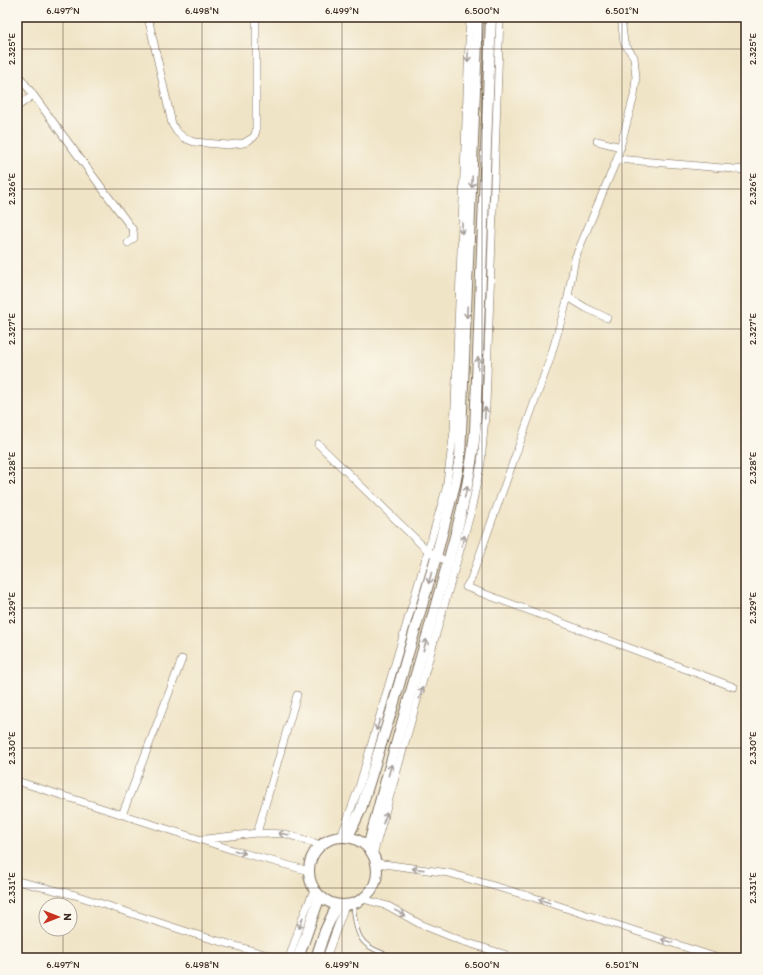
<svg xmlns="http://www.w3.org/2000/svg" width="763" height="975" viewBox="0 0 763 975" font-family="Itim,sans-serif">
	<rect width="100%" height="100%" fill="#fbf7ec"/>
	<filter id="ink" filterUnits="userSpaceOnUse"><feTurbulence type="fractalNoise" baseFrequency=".025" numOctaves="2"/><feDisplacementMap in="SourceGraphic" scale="8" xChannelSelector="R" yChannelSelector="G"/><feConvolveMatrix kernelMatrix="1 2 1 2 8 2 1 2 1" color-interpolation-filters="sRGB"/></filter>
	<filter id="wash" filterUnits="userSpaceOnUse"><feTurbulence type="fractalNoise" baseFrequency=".012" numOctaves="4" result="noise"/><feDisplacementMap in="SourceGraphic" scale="16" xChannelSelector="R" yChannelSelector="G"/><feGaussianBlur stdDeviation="0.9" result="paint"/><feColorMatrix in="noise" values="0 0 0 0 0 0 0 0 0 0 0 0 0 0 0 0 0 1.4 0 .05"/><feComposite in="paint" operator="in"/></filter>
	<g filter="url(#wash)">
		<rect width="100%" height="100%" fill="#f0e4c6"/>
	</g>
	<g filter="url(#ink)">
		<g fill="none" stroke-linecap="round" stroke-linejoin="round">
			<defs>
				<path id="service" d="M 353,904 C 357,943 361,946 397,958"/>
				<path id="minor" d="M 148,17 L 172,124 L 177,132 L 184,138 L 194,142 L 228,145 L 244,143 L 254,137 L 256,131 L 256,17
					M 17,73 L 133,230 L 134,238 L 128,243
					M 17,107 L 33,95
					M 597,141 L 621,147
					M 617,159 L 746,170
					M 568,297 L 575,258 L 617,159 L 634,96 L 636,78 L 634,57 L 624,43 L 621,17
					M 607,318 L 586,308 L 568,297 L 550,359 L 471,579 L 466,587 L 734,687
					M 318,444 L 428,551 L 451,564
					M 17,781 L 236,851 L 309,871
					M 122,815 L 182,659
					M 257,833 L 297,695
					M 341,837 L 359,787 L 446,489 L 454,431 L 470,17
					M 206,839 L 257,833 L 286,834 L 321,845
					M 373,855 L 470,515 L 481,463 L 486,405 L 500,17
					M 376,863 L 449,873 L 535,898 L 718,958
					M 17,881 L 75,895 L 191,933 L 278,958
					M 363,899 L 388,906 L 420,924 L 462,941 L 516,958
					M 289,958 L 304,914 L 314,890
					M 326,958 L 345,906"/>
				<path id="secondary" d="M309 871a34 34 0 1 1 68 0a34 34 0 1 1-68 0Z
					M 348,837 L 361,809 L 392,709 L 436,557 L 455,484 L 460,458 L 478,17
					M 368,848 C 389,764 415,680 438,597 C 454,542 470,488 475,431 L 491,17
					M 298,958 L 320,896
					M 316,958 L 325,931 L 337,905"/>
			</defs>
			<!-- service casing -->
			<use href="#service" stroke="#7a6b59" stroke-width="5"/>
			<!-- minor casing -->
			<use href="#minor" stroke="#7a6b59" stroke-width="8"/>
			<!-- secondary casing -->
			<use href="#secondary" stroke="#7a6b59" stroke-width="12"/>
			<!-- service -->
			<use href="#service" stroke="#fff" stroke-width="3.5"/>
			<!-- minor -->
			<use href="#minor" stroke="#fff" stroke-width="7"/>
			<!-- secondary -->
			<use href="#secondary" stroke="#fff" stroke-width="10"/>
		</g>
		<!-- one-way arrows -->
		<defs><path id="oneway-shaft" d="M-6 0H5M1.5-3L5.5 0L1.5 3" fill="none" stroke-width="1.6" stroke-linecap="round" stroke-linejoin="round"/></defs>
		<g stroke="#a79f9a">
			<use href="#oneway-shaft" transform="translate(468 56) rotate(92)"/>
			<use href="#oneway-shaft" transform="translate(472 182) rotate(92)"/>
			<use href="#oneway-shaft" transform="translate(462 228) rotate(92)"/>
			<use href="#oneway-shaft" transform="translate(467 312) rotate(92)"/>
			<use href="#oneway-shaft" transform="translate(478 363) rotate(-88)"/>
			<use href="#oneway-shaft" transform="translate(485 413) rotate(-87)"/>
			<use href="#oneway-shaft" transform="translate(466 492) rotate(-76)"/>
			<use href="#oneway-shaft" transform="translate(463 541) rotate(-74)"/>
			<use href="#oneway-shaft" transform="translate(430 578) rotate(106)"/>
			<use href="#oneway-shaft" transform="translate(425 645) rotate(-74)"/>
			<use href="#oneway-shaft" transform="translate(421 693) rotate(-74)"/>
			<use href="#oneway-shaft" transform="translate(378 725) rotate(107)"/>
			<use href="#oneway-shaft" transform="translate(390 770) rotate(-74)"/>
			<use href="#oneway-shaft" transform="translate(385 818) rotate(-70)"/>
			<use href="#oneway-shaft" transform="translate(284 834) rotate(-173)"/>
			<use href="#oneway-shaft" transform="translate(240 852) rotate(16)"/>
			<use href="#oneway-shaft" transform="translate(418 869) rotate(-174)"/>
			<use href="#oneway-shaft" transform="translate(544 901) rotate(-162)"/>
			<use href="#oneway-shaft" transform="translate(400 913) rotate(29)"/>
			<use href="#oneway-shaft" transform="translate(301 923) rotate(108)"/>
			<use href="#oneway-shaft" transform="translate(667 941) rotate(-162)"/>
		</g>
	</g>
	<!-- ticks -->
	<path fill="none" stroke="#3b2a1e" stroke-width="1" stroke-opacity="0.45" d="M 63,17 L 63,905M 202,17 L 202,958M 342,17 L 342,958M 482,17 L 482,958M 622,17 L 622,958M 17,49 L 746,49M 17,189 L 746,189M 17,329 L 746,329M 17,468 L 746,468M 17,608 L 746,608M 17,748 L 746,748M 17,888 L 746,888M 63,929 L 63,958"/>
	<!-- margin -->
	<rect width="763" height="975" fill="none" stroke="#fbf7ec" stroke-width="44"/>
	<!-- north arrow -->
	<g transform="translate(58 917) rotate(90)"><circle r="19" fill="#fbf7ec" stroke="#aea59a"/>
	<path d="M0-3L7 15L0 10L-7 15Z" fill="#c8321e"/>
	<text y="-6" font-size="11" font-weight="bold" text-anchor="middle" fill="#3b2a1e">N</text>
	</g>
	<rect x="22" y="22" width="719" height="931" fill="none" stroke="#3b2a1e" stroke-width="1.5"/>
	<g font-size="10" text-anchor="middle" fill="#3b2a1e">
		<text x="63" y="14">6.497°N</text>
		<text x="202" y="14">6.498°N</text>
		<text x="342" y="14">6.499°N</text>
		<text x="482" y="14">6.500°N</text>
		<text x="622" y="14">6.501°N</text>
		<text transform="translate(752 49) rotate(-90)" y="4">2.325°E</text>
		<text transform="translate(11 49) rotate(-90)" y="4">2.325°E</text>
		<text transform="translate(752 189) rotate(-90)" y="4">2.326°E</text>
		<text transform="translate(11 189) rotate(-90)" y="4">2.326°E</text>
		<text transform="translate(752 329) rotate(-90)" y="4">2.327°E</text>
		<text transform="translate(11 329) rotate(-90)" y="4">2.327°E</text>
		<text transform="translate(752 468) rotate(-90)" y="4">2.328°E</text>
		<text transform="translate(11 468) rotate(-90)" y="4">2.328°E</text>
		<text transform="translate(752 608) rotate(-90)" y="4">2.329°E</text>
		<text transform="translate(11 608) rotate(-90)" y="4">2.329°E</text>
		<text transform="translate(752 748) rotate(-90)" y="4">2.330°E</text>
		<text transform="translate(11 748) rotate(-90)" y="4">2.330°E</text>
		<text transform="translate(752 888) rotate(-90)" y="4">2.331°E</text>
		<text transform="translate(11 888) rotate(-90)" y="4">2.331°E</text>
		<text x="63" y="968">6.497°N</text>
		<text x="202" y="968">6.498°N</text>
		<text x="342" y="968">6.499°N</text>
		<text x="482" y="968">6.500°N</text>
		<text x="622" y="968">6.501°N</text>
	</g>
</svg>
